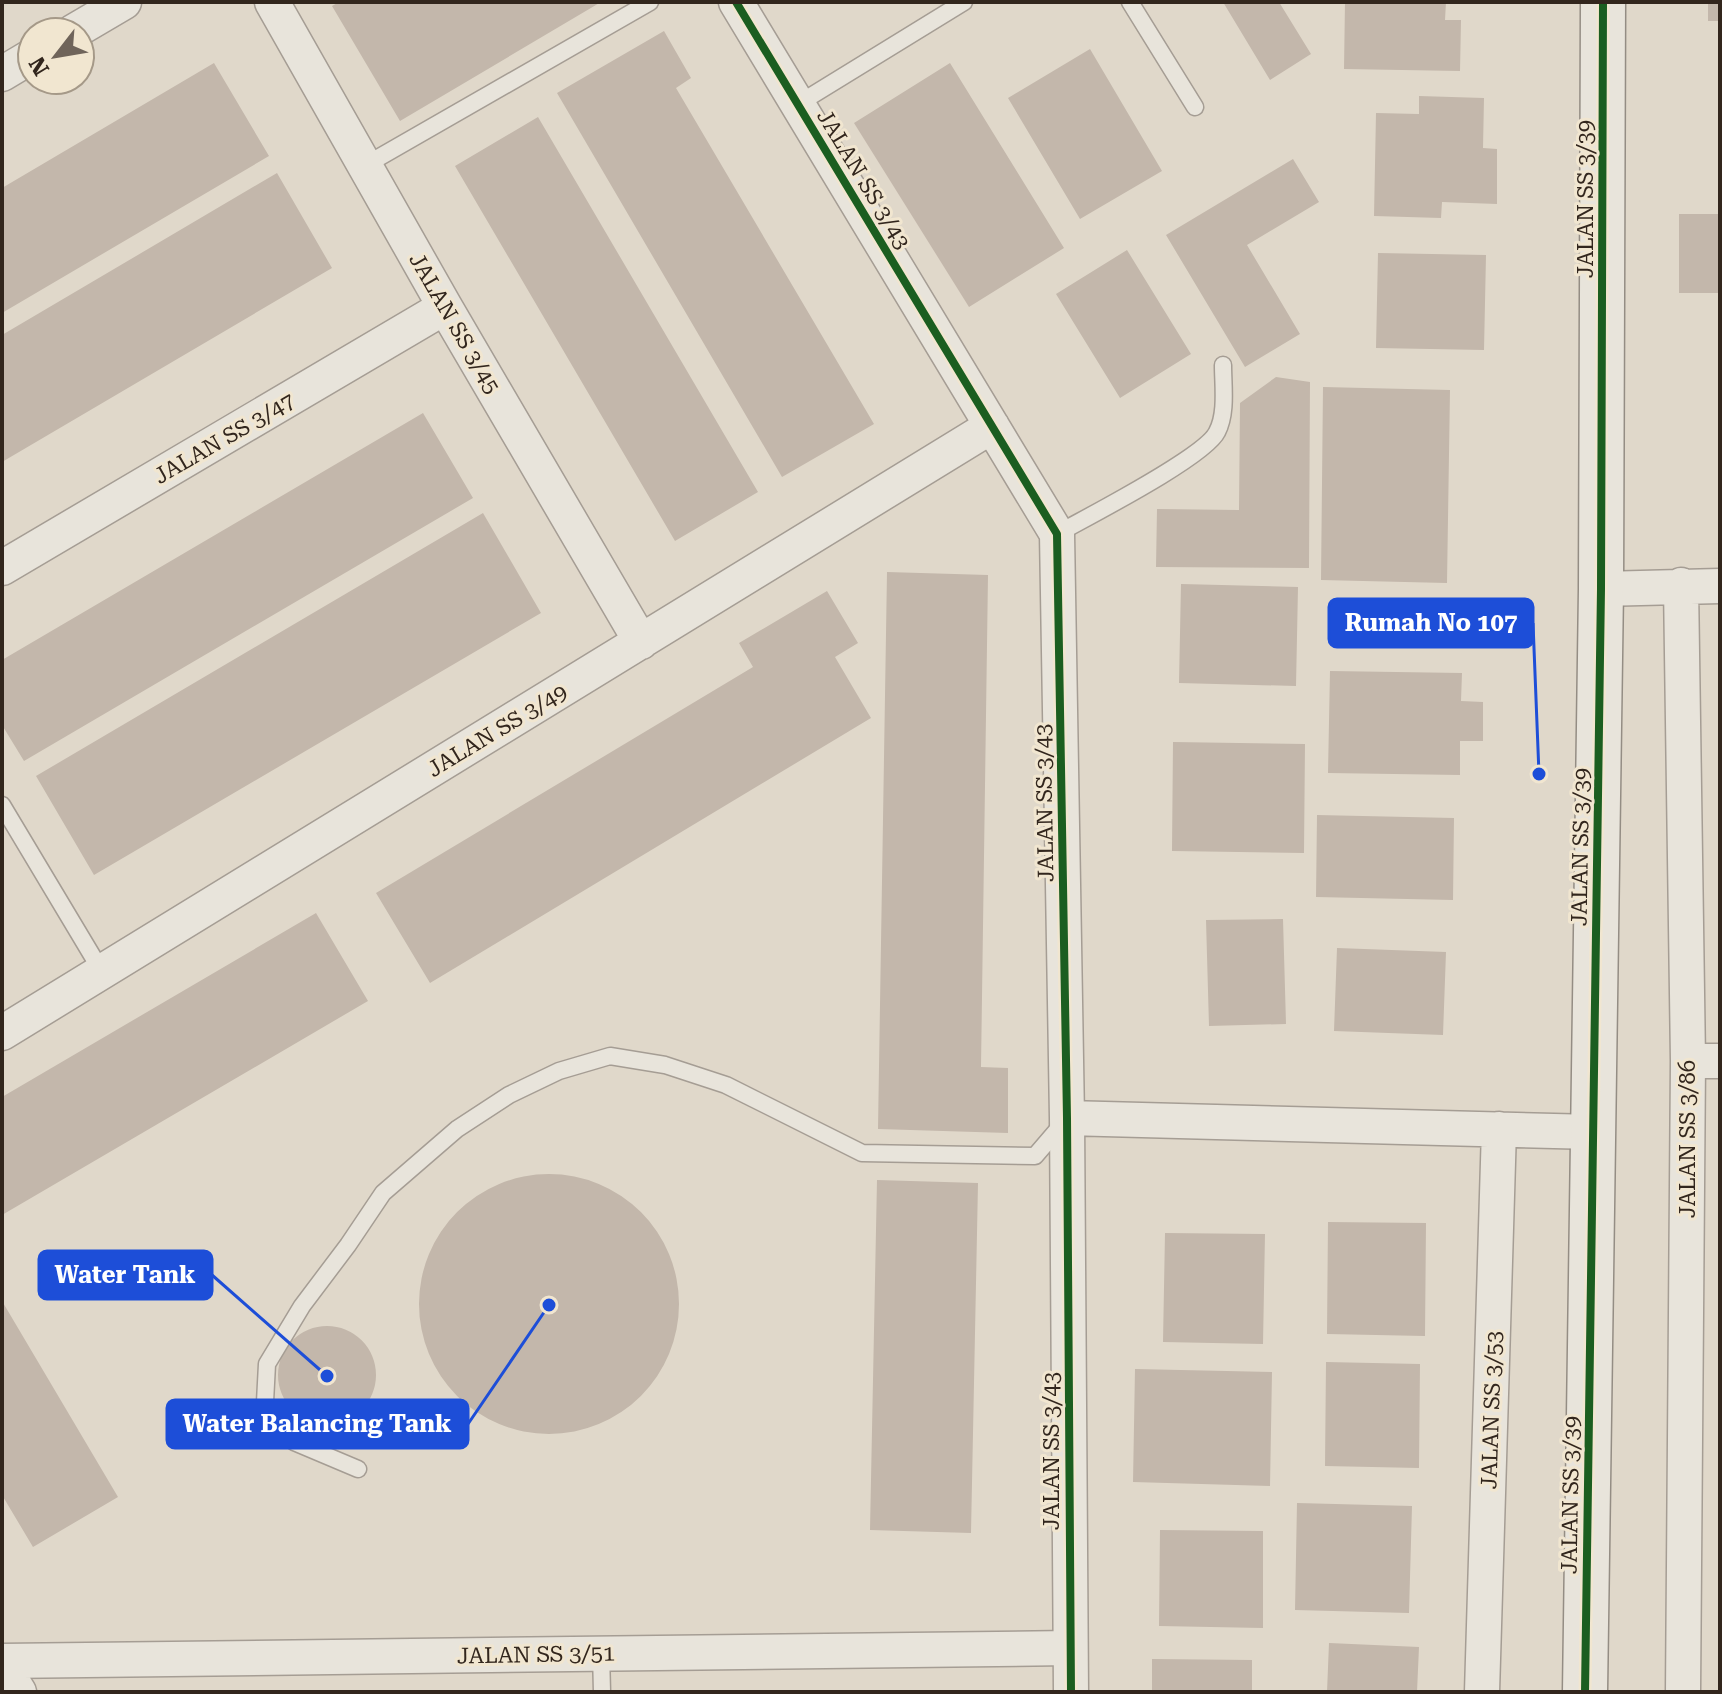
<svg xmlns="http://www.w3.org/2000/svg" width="1722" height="1694" viewBox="0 0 1722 1694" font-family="'Roboto Serif',serif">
	<rect width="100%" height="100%" fill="#e0d8ca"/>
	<!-- building -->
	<path fill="#c3b7ab" d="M 339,2 L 601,2 L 400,121 L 332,6 Z
		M 1223,2 L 1279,2 L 1311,54 L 1270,80 Z
		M 1345,2 L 1446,2 L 1445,20 L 1461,20 L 1460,71 L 1344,69 Z
		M 1708,2 L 1720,2 L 1720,21 L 1708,21 Z
		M 664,31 L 691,78 L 676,88 L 874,424 L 782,477 L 557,93 Z
		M 1090,49 L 1162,171 L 1080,219 L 1008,98 Z
		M 214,63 L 269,156 L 2,313 L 2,188 Z
		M 950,63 L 1064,248 L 969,307 L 854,123 Z
		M 1419,96 L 1484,98 L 1483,148 L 1497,149 L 1497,204 L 1442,202 L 1441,218 L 1374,216 L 1376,113 L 1419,114 Z
		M 538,117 L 758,492 L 675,541 L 455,166 Z
		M 1293,159 L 1319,202 L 1247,245 L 1300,334 L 1245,367 L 1166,235 Z
		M 277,173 L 332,268 L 2,462 L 2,335 Z
		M 1679,214 L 1720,214 L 1720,293 L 1679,293 Z
		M 1127,250 L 1191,354 L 1120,398 L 1056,294 Z
		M 1378,253 L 1486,255 L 1484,350 L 1376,348 Z
		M 1276,377 L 1310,382 L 1309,568 L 1156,567 L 1157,509 L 1239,510 L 1240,403 Z
		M 1323,387 L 1450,390 L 1447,583 L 1321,580 Z
		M 423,413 L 473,498 L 24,761 L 2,725 L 2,660 Z
		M 483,513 L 541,613 L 94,875 L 36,776 Z
		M 887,572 L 988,575 L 981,1067 L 1008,1068 L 1008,1133 L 878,1129 Z
		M 1181,584 L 1298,587 L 1296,686 L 1179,683 Z
		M 827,591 L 858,643 L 835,657 L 871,718 L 430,983 L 376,893 L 753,667 L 739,643 Z
		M 1330,671 L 1462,673 L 1461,701 L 1483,702 L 1483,741 L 1460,741 L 1460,775 L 1328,773 Z
		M 1173,742 L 1305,744 L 1304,853 L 1172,851 Z
		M 1317,815 L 1454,818 L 1453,900 L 1316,897 Z
		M 316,913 L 368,1001 L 2,1215 L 2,1097 Z
		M 1283,919 L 1286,1024 L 1209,1026 L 1206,920 Z
		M 1337,948 L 1446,952 L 1443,1035 L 1334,1031 Z
		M419 1304a130 130 0 1 1 260 0a130 130 0 1 1-260 0Z
		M 877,1180 L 978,1183 L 971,1533 L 870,1530 Z
		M 1328,1222 L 1426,1223 L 1425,1336 L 1327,1334 Z
		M 1165,1233 L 1265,1234 L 1263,1344 L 1163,1342 Z
		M 2,1301 L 118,1497 L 33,1547 L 2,1495 Z
		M278 1375a49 49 0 1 1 98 0a49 49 0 1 1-98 0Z
		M 1326,1362 L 1420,1364 L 1419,1468 L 1325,1466 Z
		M 1135,1369 L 1272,1372 L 1270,1486 L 1133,1482 Z
		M 1297,1503 L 1412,1506 L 1409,1613 L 1295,1610 Z
		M 1160,1530 L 1263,1531 L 1263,1628 L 1159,1626 Z
		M 1329,1643 L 1419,1647 L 1417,1692 L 1327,1692 Z
		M 1152,1659 L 1252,1660 L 1252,1692 L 1152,1692 Z"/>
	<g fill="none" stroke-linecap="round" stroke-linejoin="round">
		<defs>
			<path id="lane" d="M 1130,2 L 1195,107
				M 798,104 L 964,2
				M 364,166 L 650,2
				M 1057,534 C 1087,517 1205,457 1217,432 C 1227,413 1223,386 1223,365
				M 2,805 L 102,972
				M 358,1469 L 294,1442 L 265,1402 L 267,1364 L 302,1306 L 348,1245 L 383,1193 L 457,1129 L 509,1095 L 559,1071 L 610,1056 L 665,1065 L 726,1085 L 862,1153 L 1035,1156 L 1065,1121
				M 601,1653 L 602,1692"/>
			<path id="street" d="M 272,2 L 445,307 L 641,642
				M 736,2 L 1057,534 L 1067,1118 L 1071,1692
				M 73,32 L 124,2
				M 2,74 L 32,56
				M 2,568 L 445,307
				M 1681,585 L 1688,1061 L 1683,1692
				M 1601,589 L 1720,586
				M 2,1033 L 992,426
				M 1688,1061 L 1720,1061
				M 1067,1118 L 1594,1132
				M 2,1661 L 1070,1648
				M 2,1665 L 19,1692
				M 1482,1692 L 1499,1129"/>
			<path id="secondary" d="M 1585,1692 L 1601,589 L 1603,2"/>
		</defs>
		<!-- lane casing -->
		<use href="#lane" stroke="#a59d94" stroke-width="19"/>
		<!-- street casing -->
		<use href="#street" stroke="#a59d94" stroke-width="37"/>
		<!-- secondary casing -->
		<use href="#secondary" stroke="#948d84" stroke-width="47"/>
		<!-- lane -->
		<use href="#lane" stroke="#e8e4db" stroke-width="16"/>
		<!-- street -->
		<use href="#street" stroke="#e8e4db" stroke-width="34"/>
		<!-- secondary -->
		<use href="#secondary" stroke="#e8e4db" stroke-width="44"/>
		<defs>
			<path id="cycleway" d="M 736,2 L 1057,534 L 1067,1118 L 1071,1692
				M 1585,1692 L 1601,589 L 1603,2"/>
		</defs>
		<!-- cycleway casing -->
		<use href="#cycleway" stroke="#f1e6d0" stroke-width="13"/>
		<!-- cycleway -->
		<use href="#cycleway" stroke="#1b5e20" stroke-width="8"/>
	</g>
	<g text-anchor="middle" stroke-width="6" stroke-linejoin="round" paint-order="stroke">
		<!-- street labels -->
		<g font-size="22" fill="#32261d" stroke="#f1e6d0">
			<text transform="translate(864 179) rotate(59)" y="8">JALAN SS 3/43</text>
			<text transform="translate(1585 199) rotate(-90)" y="8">JALAN SS 3/39</text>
			<text transform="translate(455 323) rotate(60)" y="8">JALAN SS 3/45</text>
			<text transform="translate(224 438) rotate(-30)" y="8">JALAN SS 3/47</text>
			<text transform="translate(497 730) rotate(-31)" y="8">JALAN SS 3/49</text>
			<text transform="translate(1044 803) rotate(-91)" y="8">JALAN SS 3/43</text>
			<text transform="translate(1580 847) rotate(-89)" y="8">JALAN SS 3/39</text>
			<text transform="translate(1687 1139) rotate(-90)" y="8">JALAN SS 3/86</text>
			<text transform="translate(1491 1410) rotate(-88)" y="8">JALAN SS 3/53</text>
			<text transform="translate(1051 1451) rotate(-90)" y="8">JALAN SS 3/43</text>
			<text transform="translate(1570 1495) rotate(-89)" y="8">JALAN SS 3/39</text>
			<text transform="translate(536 1654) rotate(-1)" y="8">JALAN SS 3/51</text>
		</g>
	</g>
	<!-- callouts -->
	<path fill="none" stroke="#1d4ed8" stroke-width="3" d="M1539 774L1533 623M327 1376L212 1275M549 1305L468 1424"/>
	<g fill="#1d4ed8" stroke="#f1e6d0" stroke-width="3">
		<circle cx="1539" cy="774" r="8"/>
		<circle cx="327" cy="1376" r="8"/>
		<circle cx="549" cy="1305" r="8"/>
	</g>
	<g fill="#1d4ed8" stroke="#1d4ed8" stroke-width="3">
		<rect x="1329" y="599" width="204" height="48" rx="8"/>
		<rect x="39" y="1251" width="173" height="48" rx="8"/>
		<rect x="167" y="1400" width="301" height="48" rx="8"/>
	</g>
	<g font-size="24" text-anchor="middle" font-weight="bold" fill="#fff">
		<text x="1431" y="631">Rumah No 107</text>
		<text x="125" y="1283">Water Tank</text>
		<text x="317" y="1432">Water Balancing Tank</text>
	</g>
	<!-- border -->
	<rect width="1722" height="1694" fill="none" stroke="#32261d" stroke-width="8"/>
	<!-- north arrow -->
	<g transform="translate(56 56) rotate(239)"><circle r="38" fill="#f1e6d0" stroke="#a59988" stroke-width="2"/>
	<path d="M0-6L14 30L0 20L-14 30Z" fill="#6f645a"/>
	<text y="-12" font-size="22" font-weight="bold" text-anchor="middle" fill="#32261d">N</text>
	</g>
</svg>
